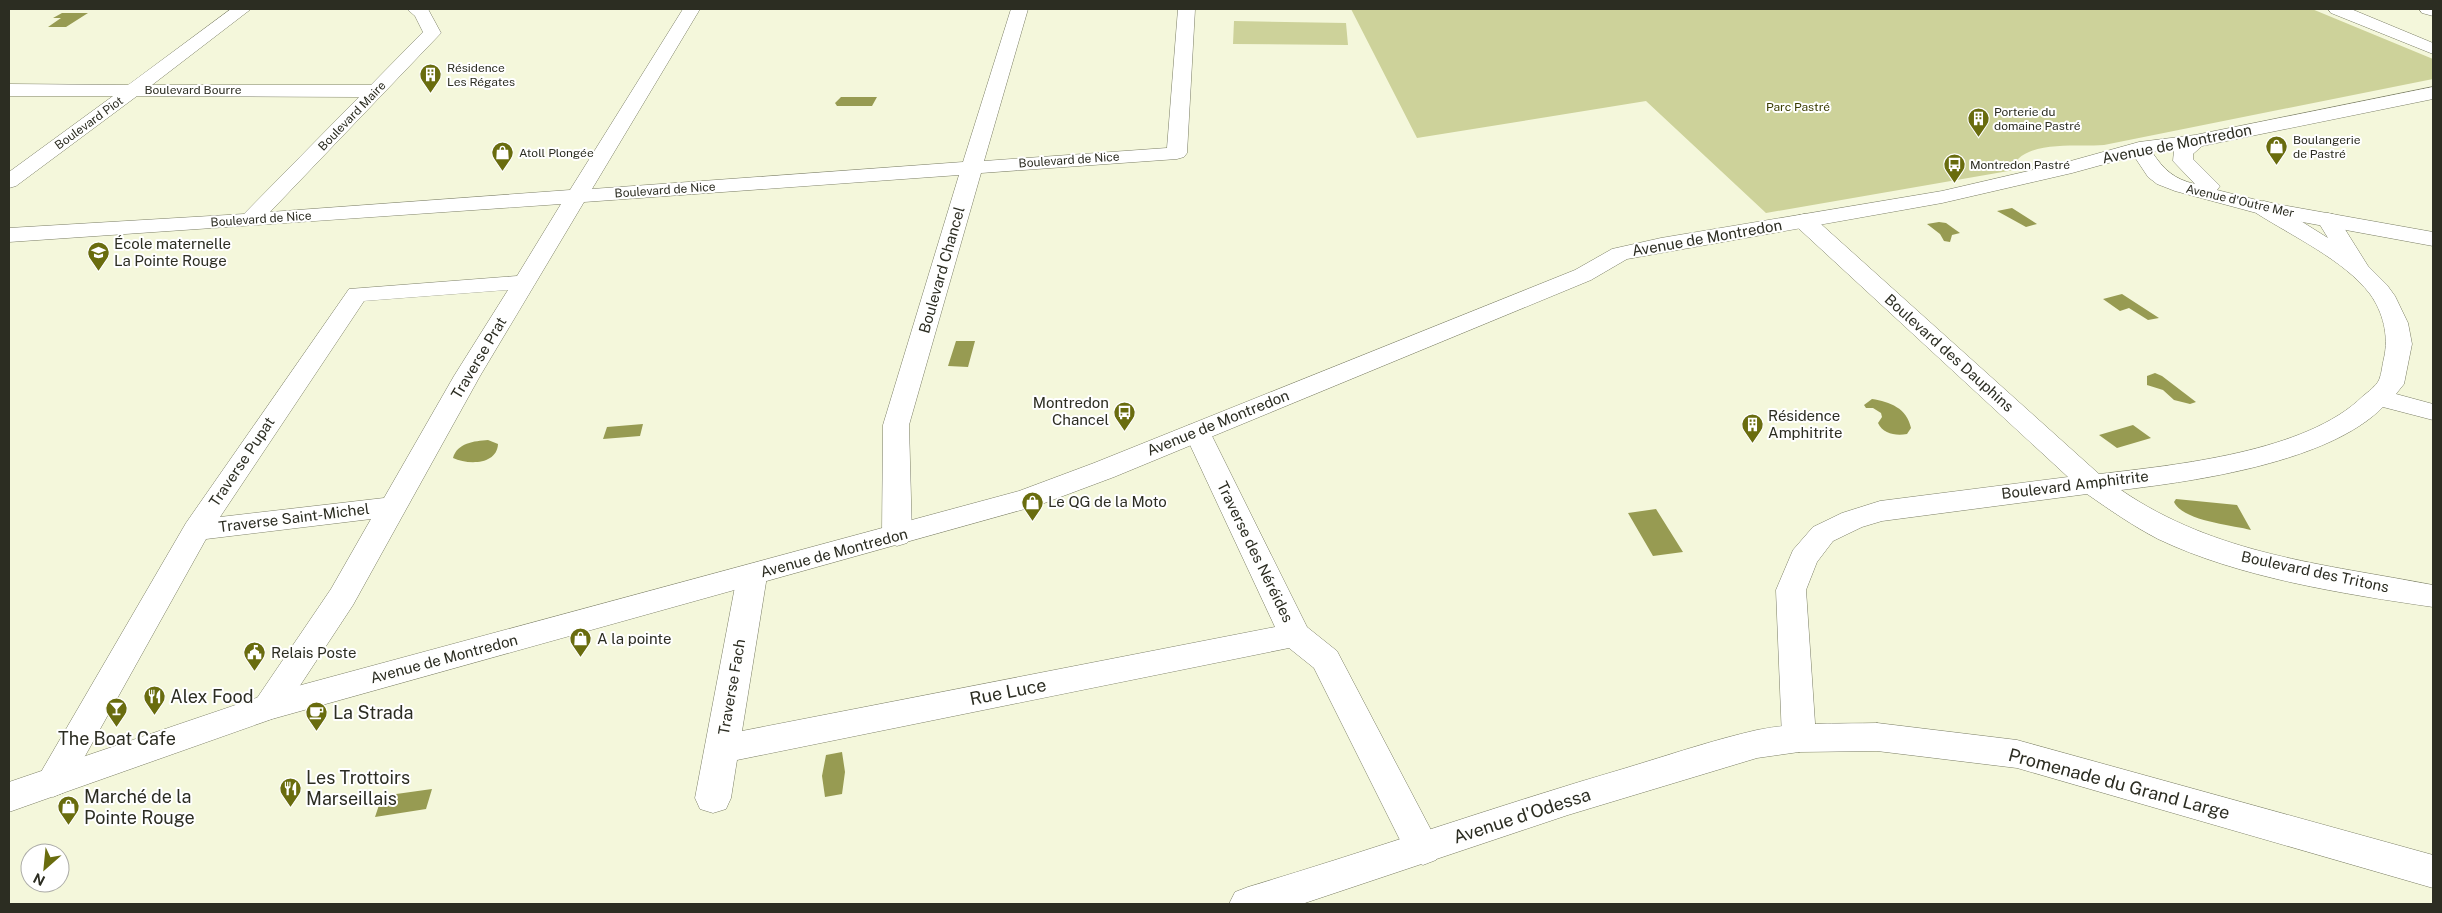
<svg xmlns="http://www.w3.org/2000/svg" width="2442" height="913" viewBox="0 0 2442 913" font-family="'Public Sans',sans-serif">
	<rect width="100%" height="100%" fill="#f4f7db"/>
	<!-- green -->
	<path fill="#cdd29a" d="M 1351,9 L 2312,9 L 2433,59 L 2433,79 L 2104,145 C 2079,147 2037,141 2018,159 L 2020,169 L 1766,213 L 1646,101 L 1417,138 Z
		M 1234,21 L 1346,23 L 1348,45 L 1233,44 Z"/>
	<!-- water -->
	<path fill="#979b52" d="M 62,13 L 88,13 L 66,27 L 48,27 L 61,18 L 53,18 Z
		M 841,97 L 877,97 L 872,106 L 837,106 L 835,103 Z
		M 2012,208 L 2037,224 L 2026,227 L 1997,211 Z
		M 1939,222 L 1946,223 L 1960,233 L 1952,235 L 1950,242 L 1944,241 L 1940,234 L 1927,224 Z
		M 2122,294 L 2159,318 L 2148,320 L 2129,308 L 2120,311 L 2103,299 Z
		M 956,341 L 975,341 L 968,367 L 948,366 Z
		M 2155,373 L 2162,376 L 2196,402 L 2190,404 L 2174,400 L 2163,390 L 2147,385 L 2147,376 Z
		M 1872,399 C 1890,402 1907,408 1911,428 L 1907,434 C 1896,436 1883,434 1878,423 L 1882,417 L 1881,413 L 1873,408 L 1866,408 L 1864,405 Z
		M 643,424 L 640,436 L 603,439 L 607,427 Z
		M 2133,425 L 2151,438 L 2117,448 L 2099,435 Z
		M 488,440 L 498,444 C 497,465 468,465 453,458 C 457,443 474,441 488,440 Z
		M 2176,499 L 2237,505 L 2251,530 C 2232,525 2183,521 2174,502 Z
		M 1656,509 L 1683,552 L 1653,556 L 1628,513 Z
		M 842,752 L 845,772 L 842,794 L 825,797 L 822,776 L 826,755 Z
		M 432,789 L 426,809 L 375,817 L 382,796 Z"/>
	<g fill="none" stroke-linecap="round" stroke-linejoin="round">
		<defs>
			<path id="minor" d="M 231,9 L 251,9 L 152,85 L 371,85 L 423,32 L 415,16 L 407,9 L 428,9 L 441,33 L 270,212 L 570,190 L 683,9 L 700,9 L 592,189 L 963,162 L 1011,9 L 1028,9 L 984,161 L 1167,148 L 1178,9 L 1195,9 L 1187,153 L 1184,157 L 1177,159 L 981,173 L 909,425 L 912,536 L 907,543 L 897,546 L 887,543 L 882,536 L 883,425 L 959,175 L 584,202 L 480,376 L 353,605 L 280,716 L 268,720 L 256,716 L 251,707 L 331,589 L 371,519 L 206,539 L 65,792 L 53,797 L 41,792 L 35,782 L 41,772 L 186,523 L 349,289 L 517,276 L 561,204 L 9,242 L 9,228 L 244,214 L 359,97 L 137,96 L 16,186 L 9,188 L 9,172 L 113,96 L 9,96 L 9,84 L 128,85 ZM 508,290 L 454,376 L 384,498 L 220,517 L 364,301 Z
				M 2328,9 L 2351,9 L 2433,43 L 2433,54 L 2331,13 Z
				M 2419,9 L 2433,9 L 2433,16 L 2422,13 Z
				M 2264,201 L 2272,203 L 2328,238 L 2317,220 L 2320,215 L 2328,213 L 2336,215 L 2368,266 L 2387,285 L 2395,296 L 2408,323 L 2412,344 L 2404,384 L 2396,394 L 2433,404 L 2433,420 L 2383,407 C 2329,462 2197,481 2121,490 C 2216,555 2324,564 2433,585 L 2433,607 C 2344,594 2240,578 2158,539 C 2133,526 2110,510 2087,494 L 1882,521 L 1862,527 L 1833,541 L 1817,562 L 1806,590 L 1816,738 L 1811,748 L 1799,752 L 1787,748 L 1782,738 L 1776,590 L 1793,550 L 1813,527 L 1842,513 L 1880,501 L 2068,477 L 1796,226 L 1793,221 L 1796,216 L 1804,214 L 1812,216 L 2099,474 C 2176,465 2307,452 2363,396 C 2368,392 2376,386 2379,380 C 2382,373 2382,365 2384,358 C 2389,336 2383,312 2370,294 C 2344,260 2292,236 2256,213 L 2253,208 L 2256,203 Z
				M 1197,423 L 1207,426 L 1210,432 L 1307,627 L 1337,651 L 1441,849 L 1436,860 L 1423,865 L 1410,860 L 1314,668 L 1289,648 L 737,760 L 731,798 L 726,809 L 713,813 L 700,809 L 695,798 L 737,576 L 741,568 L 752,565 L 763,568 L 767,576 L 742,731 L 1275,627 L 1184,432 L 1187,426 Z"/>
			<path id="tertiary" d="M 2433,87 L 2433,99 L 2202,146 L 2193,154 L 2193,159 L 2220,186 L 2217,190 L 2265,202 L 2433,232 L 2433,246 L 2264,215 L 2175,191 L 2157,184 L 2148,177 L 2134,156 L 2072,173 L 1942,203 L 1627,259 L 1591,280 L 1114,477 L 1039,505 L 272,719 L 9,812 L 9,782 L 268,694 L 1019,491 L 1094,463 L 1575,270 L 1612,249 L 1661,238 L 1942,191 L 2067,162 L 2139,142 L 2195,135 ZM 2174,150 L 2173,161 L 2195,184 C 2174,179 2164,170 2152,152 Z
				M 1877,723 L 2017,740 L 2433,855 L 2433,888 L 2017,768 L 1877,751 L 1799,752 L 1757,758 L 1568,815 L 1302,904 L 1229,904 L 1235,892 L 1248,887 C 1375,849 1499,805 1626,768 C 1669,755 1713,740 1757,730 C 1796,722 1837,724 1877,723 Z"/>
		</defs>
		<!-- minor casing -->
		<use href="#minor" stroke="#7b7e65" stroke-width="1"/>
		<!-- tertiary casing -->
		<use href="#tertiary" stroke="#7b7e65" stroke-width="1"/>
		<!-- minor -->
		<use href="#minor" fill="#fff" fill-rule="evenodd"/>
		<!-- tertiary -->
		<use href="#tertiary" fill="#fff" fill-rule="evenodd"/>
	</g>
	<!-- icons -->
	<defs>
		<symbol id="building-pin" viewBox="-11 -11 22 30"><path d="M0 17L-7.5 6A9.5 9.5 0 1 1 7.5 6Z" fill="#696c0e" stroke="#fff"/><path d="M-4-6H4V6H1V3H-1V6H-4ZM-2.5-4.3h1.7v1.8h-1.7ZM.8-4.3h1.7v1.8H.8ZM-2.5-1h1.7V.8h-1.7ZM.8-1h1.7V.8H.8Z" fill="#fff"/></symbol>
		<symbol id="shop-pin" viewBox="-11 -11 22 30"><path d="M0 17L-7.5 6A9.5 9.5 0 1 1 7.5 6Z" fill="#696c0e" stroke="#fff"/><path d="M-5-2.5h2.3a2.7 3.5 0 0 1 5.4 0H5L5.5 6h-11ZM-1.5-2.5h3a1.5 2.3 0 0 0-3 0Z" fill="#fff"/></symbol>
		<symbol id="bus-pin" viewBox="-11 -11 22 30"><path d="M0 17L-7.5 6A9.5 9.5 0 1 1 7.5 6Z" fill="#696c0e" stroke="#fff"/><path d="M-5-6H5V4H4V6H2V4H-2V6H-4V4H-5ZM-3.5-4V0h7V-4ZM-3.5 1.2v1.5H-2V1.2ZM2 1.2v1.5H3.5V1.2Z" fill="#fff"/></symbol>
		<symbol id="school-pin" viewBox="-11 -11 22 30"><path d="M0 17L-7.5 6A9.5 9.5 0 1 1 7.5 6Z" fill="#696c0e" stroke="#fff"/><path d="M0-5L7-2L0 1L-7-2ZM-4 1L0 2.5L4 1V4Q0 6-4 4Z" fill="#fff"/></symbol>
		<symbol id="civic-pin" viewBox="-11 -11 22 30"><path d="M0 17L-7.5 6A9.5 9.5 0 1 1 7.5 6Z" fill="#696c0e" stroke="#fff"/><path d="M-.6-6.5H3V-4.5H.6V-3L4-1V1h2V6H-6V1h2V-1L-.6-3ZM-1.2 2.5V6h2.4V2.5Z" fill="#fff"/></symbol>
		<symbol id="restaurant-pin" viewBox="-11 -11 22 30"><path d="M0 17L-7.5 6A9.5 9.5 0 1 1 7.5 6Z" fill="#696c0e" stroke="#fff"/><path d="M-5-6h1v4h1v-4h1v4h1v-4h1v5L-1.5 .5V6h-2V.5L-5-1ZM5-6V6H3V1.5H1.5Q1.5-4 5-6Z" fill="#fff"/></symbol>
		<symbol id="bar-pin" viewBox="-11 -11 22 30"><path d="M0 17L-7.5 6A9.5 9.5 0 1 1 7.5 6Z" fill="#696c0e" stroke="#fff"/><path d="M-6-5H6L.8 .8V4.5H3.5V6h-7V4.5H-.8V.8Z" fill="#fff"/></symbol>
		<symbol id="cafe-pin" viewBox="-11 -11 22 30"><path d="M0 17L-7.5 6A9.5 9.5 0 1 1 7.5 6Z" fill="#696c0e" stroke="#fff"/><path d="M-5.5-4.5H6V0H3Q3 3.5 0 3.5H-2.5Q-5.5 3.5-5.5 0ZM3-3.2v2h1.7v-2ZM-6 4.5H4V6H-6Z" fill="#fff"/></symbol>
	</defs>
	<g fill-rule="evenodd">
		<use href="#building-pin" x="418" y="62" width="25" height="34"/>
		<use href="#building-pin" x="1966" y="106" width="25" height="34"/>
		<use href="#shop-pin" x="2264" y="134" width="25" height="34"/>
		<use href="#shop-pin" x="490" y="140" width="25" height="34"/>
		<use href="#bus-pin" x="1942" y="152" width="25" height="34"/>
		<use href="#school-pin" x="86" y="240" width="25" height="34"/>
		<use href="#bus-pin" x="1112" y="400" width="25" height="34"/>
		<use href="#building-pin" x="1740" y="412" width="25" height="34"/>
		<use href="#shop-pin" x="1020" y="490" width="25" height="34"/>
		<use href="#shop-pin" x="568" y="626" width="25" height="34"/>
		<use href="#civic-pin" x="242" y="640" width="25" height="34"/>
		<use href="#restaurant-pin" x="142" y="684" width="25" height="34"/>
		<use href="#bar-pin" x="104" y="696" width="25" height="34"/>
		<use href="#cafe-pin" x="304" y="700" width="25" height="34"/>
		<use href="#restaurant-pin" x="278" y="776" width="25" height="34"/>
		<use href="#shop-pin" x="56" y="794" width="25" height="34"/>
	</g>
	<g text-anchor="middle" stroke-width="4" stroke-linejoin="round" paint-order="stroke">
		<!-- far-poi labels -->
		<g font-size="12" fill="#2c2d22" stroke="#fff" text-anchor="start">
			<text x="447" y="72">Résidence<tspan x="447" dy="14">Les Régates</tspan></text>
			<text x="1994" y="116">Porterie du<tspan x="1994" dy="14">domaine Pastré</tspan></text>
			<text x="2293" y="144">Boulangerie<tspan x="2293" dy="14">de Pastré</tspan></text>
			<text x="519" y="157">Atoll Plongée</text>
			<text x="1970" y="169">Montredon Pastré</text>
		</g>
		<!-- far-street labels -->
		<g font-size="12" fill="#2c2d22" stroke="#fff">
			<text x="193" y="94">Boulevard Bourre</text>
			<text transform="translate(352 116) rotate(-46)" y="4">Boulevard Maire</text>
			<text transform="translate(89 123) rotate(-36)" y="4">Boulevard Piot</text>
			<text transform="translate(1069 160) rotate(-4)" y="4">Boulevard de Nice</text>
			<text transform="translate(665 190) rotate(-4)" y="4">Boulevard de Nice</text>
			<text transform="translate(2240 201) rotate(13)" y="4">Avenue d'Outre Mer</text>
			<text transform="translate(261 219) rotate(-4)" y="4">Boulevard de Nice</text>
		</g>
		<!-- far-park labels -->
		<g font-size="12" fill="#393b00" stroke="#fff">
			<text x="1798" y="111">Parc Pastré</text>
		</g>
		<!-- street labels -->
		<g font-size="15" fill="#2c2d22" stroke="#fff">
			<text transform="translate(2177 144) rotate(-11)" y="5">Avenue de Montredon</text>
			<text transform="translate(1707 238) rotate(-10)" y="5">Avenue de Montredon</text>
			<text transform="translate(942 270) rotate(-74)" y="5">Boulevard Chancel</text>
			<text transform="translate(1949 353) rotate(42)" y="5">Boulevard des Dauphins</text>
			<text transform="translate(479 358) rotate(-59)" y="5">Traverse Prat</text>
			<text transform="translate(1218 423) rotate(-22)" y="5">Avenue de Montredon</text>
			<text transform="translate(242 462) rotate(-56)" y="5">Traverse Pupat</text>
			<text transform="translate(2075 485) rotate(-7)" y="5">Boulevard Amphitrite</text>
			<text transform="translate(294 518) rotate(-7)" y="5">Traverse Saint-Michel</text>
			<text transform="translate(1255 552) rotate(64)" y="5">Traverse des Néréides</text>
			<text transform="translate(834 553) rotate(-15)" y="5">Avenue de Montredon</text>
			<text transform="translate(2315 572) rotate(12)" y="5">Boulevard des Tritons</text>
			<text transform="translate(444 659) rotate(-15)" y="5">Avenue de Montredon</text>
			<text transform="translate(732 687) rotate(-80)" y="5">Traverse Fach</text>
		</g>
		<!-- poi labels -->
		<g font-size="15" fill="#2c2d22" stroke="#fff" text-anchor="start">
			<text x="114" y="249">École maternelle<tspan x="114" dy="17">La Pointe Rouge</tspan></text>
			<text x="1109" y="408" text-anchor="end">Montredon<tspan x="1109" dy="17">Chancel</tspan></text>
			<text x="1768" y="421">Résidence<tspan x="1768" dy="17">Amphitrite</tspan></text>
			<text x="1048" y="507">Le QG de la Moto</text>
			<text x="597" y="644">A la pointe</text>
			<text x="271" y="658">Relais Poste</text>
		</g>
		<!-- near-street labels -->
		<g font-size="18" fill="#2c2d22" stroke="#fff">
			<text transform="translate(1008 692) rotate(-11)" y="6">Rue Luce</text>
			<text transform="translate(2119 784) rotate(15)" y="6">Promenade du Grand Large</text>
			<text transform="translate(1522 816) rotate(-18)" y="6">Avenue d'Odessa</text>
		</g>
		<!-- near-poi labels -->
		<g font-size="18" fill="#2c2d22" stroke="#fff" text-anchor="start">
			<text x="170" y="703">Alex Food</text>
			<text x="333" y="719">La Strada</text>
			<text x="117" y="745" text-anchor="middle">The Boat Cafe</text>
			<text x="306" y="784">Les Trottoirs<tspan x="306" dy="21">Marseillais</tspan></text>
			<text x="84" y="803">Marché de la<tspan x="84" dy="21">Pointe Rouge</tspan></text>
		</g>
	</g>
	<!-- border -->
	<rect width="2442" height="913" fill="none" stroke="#2c2d22" stroke-width="20"/>
	<!-- north arrow -->
	<g transform="translate(45 868) rotate(207)"><circle r="24" fill="#ffffff" stroke="#ababa7"/>
	<path d="M0-4L9 19L0 12L-9 19Z" fill="#696c0e"/>
	<text y="-8" font-size="14" font-weight="bold" text-anchor="middle" fill="#2c2d22">N</text>
	</g>
</svg>
